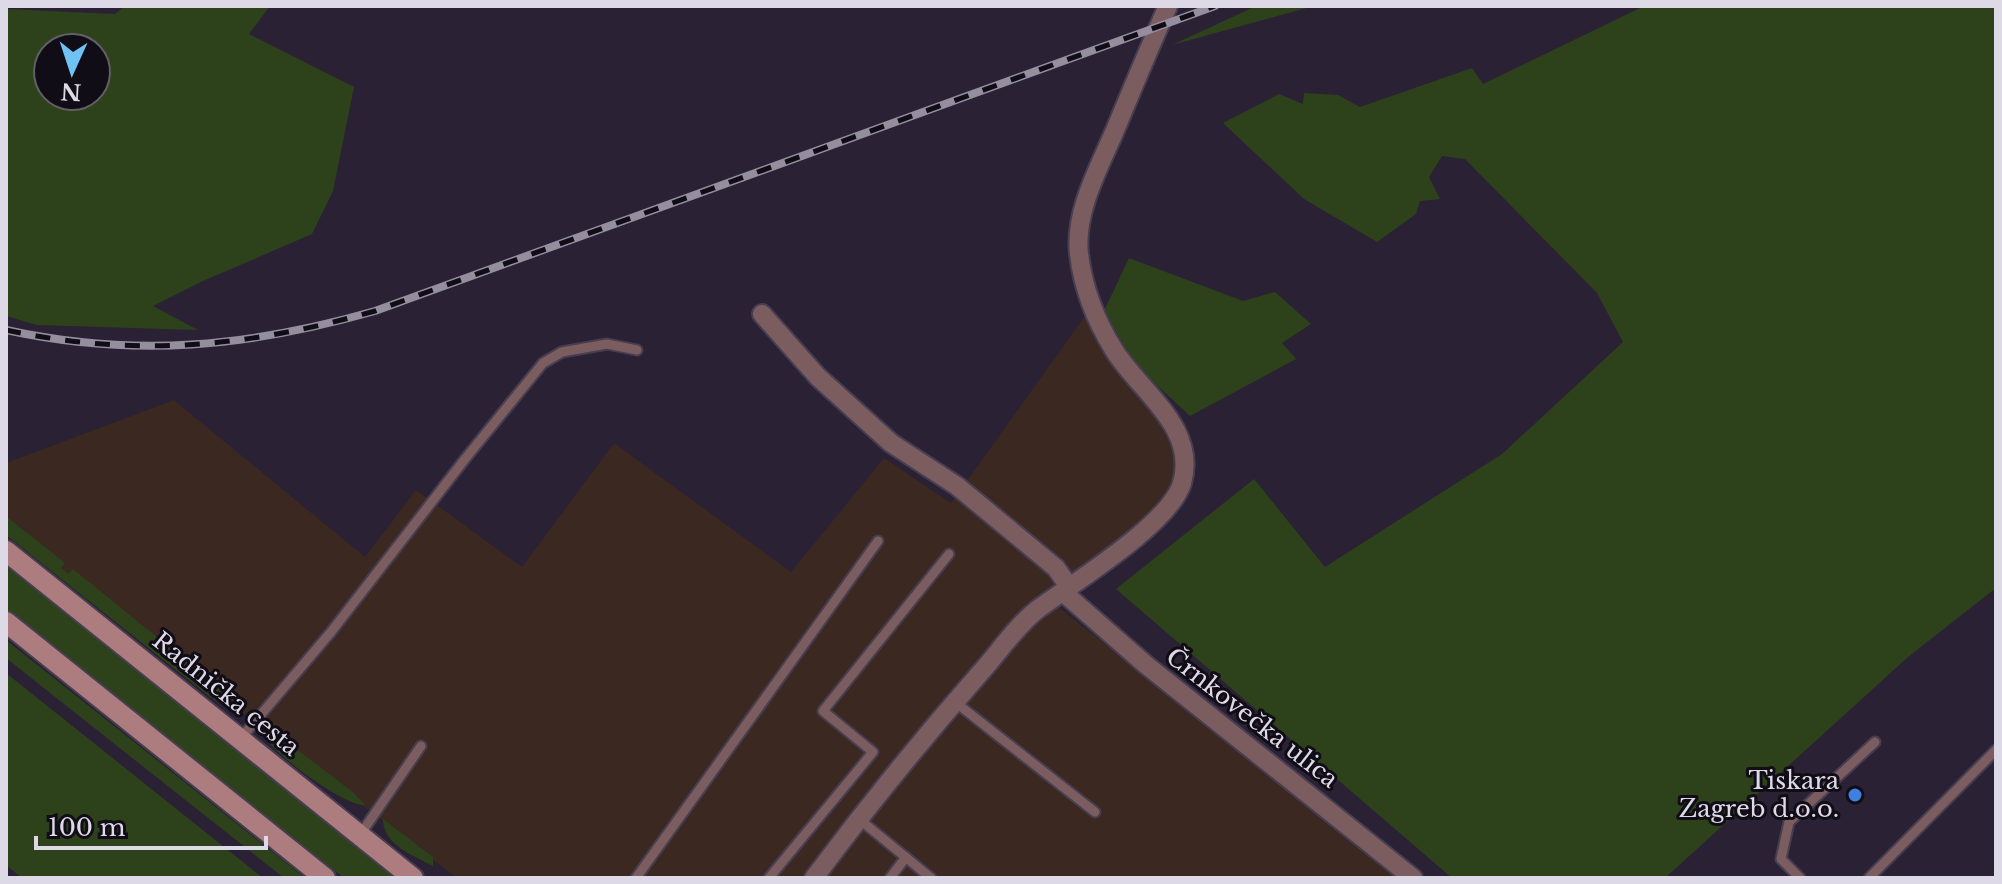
<svg xmlns="http://www.w3.org/2000/svg" width="2002" height="884" viewBox="0 0 2002 884" font-family="'Libre Baskerville',serif">
	<rect width="100%" height="100%" fill="#2a2135"/>
	<!-- commercial -->
	<path fill="#3a2821" d="M 1085,316 L 1158,416 L 1177,462 L 1173,490 L 1157,513 L 1056,605 L 1400,878 L 457,878 L 6,530 L 6,463 L 174,400 L 365,557 L 416,490 L 522,567 L 614,443 L 791,572 L 884,458 L 951,503 Z"/>
	<!-- green -->
	<path fill="#2d421b" fill-rule="evenodd" d="M 125,6 L 270,6 L 249,34 L 354,87 L 333,191 L 312,234 L 203,281 L 153,306 L 198,330 L 37,325 L 6,316 L 6,9 L 115,14 ZM 48,48 L 96,48 L 96,96 L 48,96 Z
		M 1256,6 L 1314,6 L 1172,45 Z
		M 1644,6 L 1996,6 L 1996,588 L 1908,657 L 1665,878 L 1452,878 L 1116,589 L 1254,479 L 1325,567 L 1502,454 L 1623,342 L 1597,293 L 1465,159 L 1442,156 L 1429,177 L 1440,199 L 1420,201 L 1416,214 L 1377,242 L 1304,199 L 1223,123 L 1279,94 L 1303,104 L 1304,93 L 1338,95 L 1360,107 L 1472,68 L 1483,84 Z
		M 1129,258 L 1243,301 L 1275,292 L 1311,324 L 1282,343 L 1296,359 L 1190,416 L 1137,367 L 1104,311 Z
		M 6,516 L 65,563 L 61,568 L 68,574 L 73,569 L 247,710 L 228,708 L 210,697 L 6,535 Z
		M 6,565 L 399,878 L 344,878 L 6,610 Z
		M 6,640 L 305,878 L 284,878 L 40,685 L 6,658 Z
		M 6,673 L 263,878 L 22,878 L 6,865 Z
		M 264,724 L 354,793 L 365,805 C 346,807 280,758 269,742 C 264,736 264,731 264,724 Z
		M 383,819 L 433,857 L 433,866 C 413,855 383,845 383,819 Z"/>
	<g fill="none" stroke-linecap="round" stroke-linejoin="round">
		<defs>
			<path id="lane" d="M 955,702 L 1095,812
				M 241,738 L 331,632 L 465,459 L 543,363 L 562,352 L 607,344 L 637,350
				M 859,819 L 931,878
				M 360,835 L 421,746
				M 636,878 L 878,541
				M 769,878 L 873,752 L 823,711 L 949,554
				M 890,878 L 906,857
				M 1800,878 L 1781,859 L 1789,822 L 1875,742
				M 1869,878 L 1996,750"/>
			<path id="street" d="M 762,314 L 818,377 L 891,443 L 957,486 L 1056,568 L 1070,588
				M 1064,593 L 1145,664 L 1413,878
				M 814,878 C 867,807 923,738 981,672 C 999,652 1017,625 1038,609 C 1073,583 1170,524 1182,483 C 1198,427 1139,391 1114,350 C 1096,321 1083,288 1079,254 C 1074,211 1100,166 1116,128 C 1133,87 1150,46 1168,6"/>
			<path id="secondary" d="M 6,551 L 413,878
				M 6,622 L 325,878"/>
		</defs>
		<!-- lane casing -->
		<use href="#lane" stroke="#473e51" stroke-width="13"/>
		<!-- street casing -->
		<use href="#street" stroke="#473e51" stroke-width="22"/>
		<!-- secondary casing -->
		<use href="#secondary" stroke="#473e51" stroke-width="24"/>
		<!-- lane -->
		<use href="#lane" stroke="#7c5d5f" stroke-width="9"/>
		<!-- street -->
		<use href="#street" stroke="#7c5d5f" stroke-width="18"/>
		<!-- secondary -->
		<use href="#secondary" stroke="#ad7c7f" stroke-width="20"/>
		<defs>
			<path id="rail" d="M 6,330 C 136,358 248,347 375,311 L 1215,6"/>
		</defs>
		<!-- rail casing -->
		<use href="#rail" stroke="#958e9e" stroke-width="8"/>
		<!-- rail -->
		<use href="#rail" stroke="#100d16" stroke-width="5" stroke-dasharray="15" stroke-linecap="butt"/>
	</g>
	<!-- markers -->
	<circle fill="#3f7fe0" stroke="#100d16" stroke-width="3" cx="1855" cy="795" r="8"/>
	<g text-anchor="middle" stroke-width="6" stroke-linejoin="round" paint-order="stroke">
		<!-- street labels -->
		<g font-size="24" fill="#ded9e6" stroke="#100d16">
			<text transform="translate(226 694) rotate(39)" y="8">Radnička cesta</text>
			<text transform="translate(1252 718) rotate(38)" y="8">Črnkovečka ulica</text>
		</g>
		<!-- poi labels -->
		<g font-size="24" fill="#ded9e6" stroke="#100d16" text-anchor="end">
			<text x="1839" y="789">Tiskara<tspan x="1839" dy="28">Zagreb d.o.o.</tspan></text>
		</g>
	</g>
	<!-- border -->
	<rect width="2002" height="884" fill="none" stroke="#ded9e6" stroke-width="16"/>
	<!-- north arrow -->
	<g transform="translate(72 72) rotate(183)"><circle r="38" fill="#100d16" stroke="#625f69" stroke-width="2"/>
	<path d="M0-6L14 30L0 20L-14 30Z" fill="#6fc2f4"/>
	<text y="-12" font-size="22" font-weight="bold" text-anchor="middle" fill="#ded9e6">N</text>
	</g>
	<!-- scale -->
	<path d="M36 836v12h230v-12" fill="none" stroke="#ded9e6" stroke-width="4"/>
	<text x="48" y="836" font-size="24" fill="#ded9e6" stroke="#100d16" stroke-width="6" paint-order="stroke">100 m</text>
</svg>
